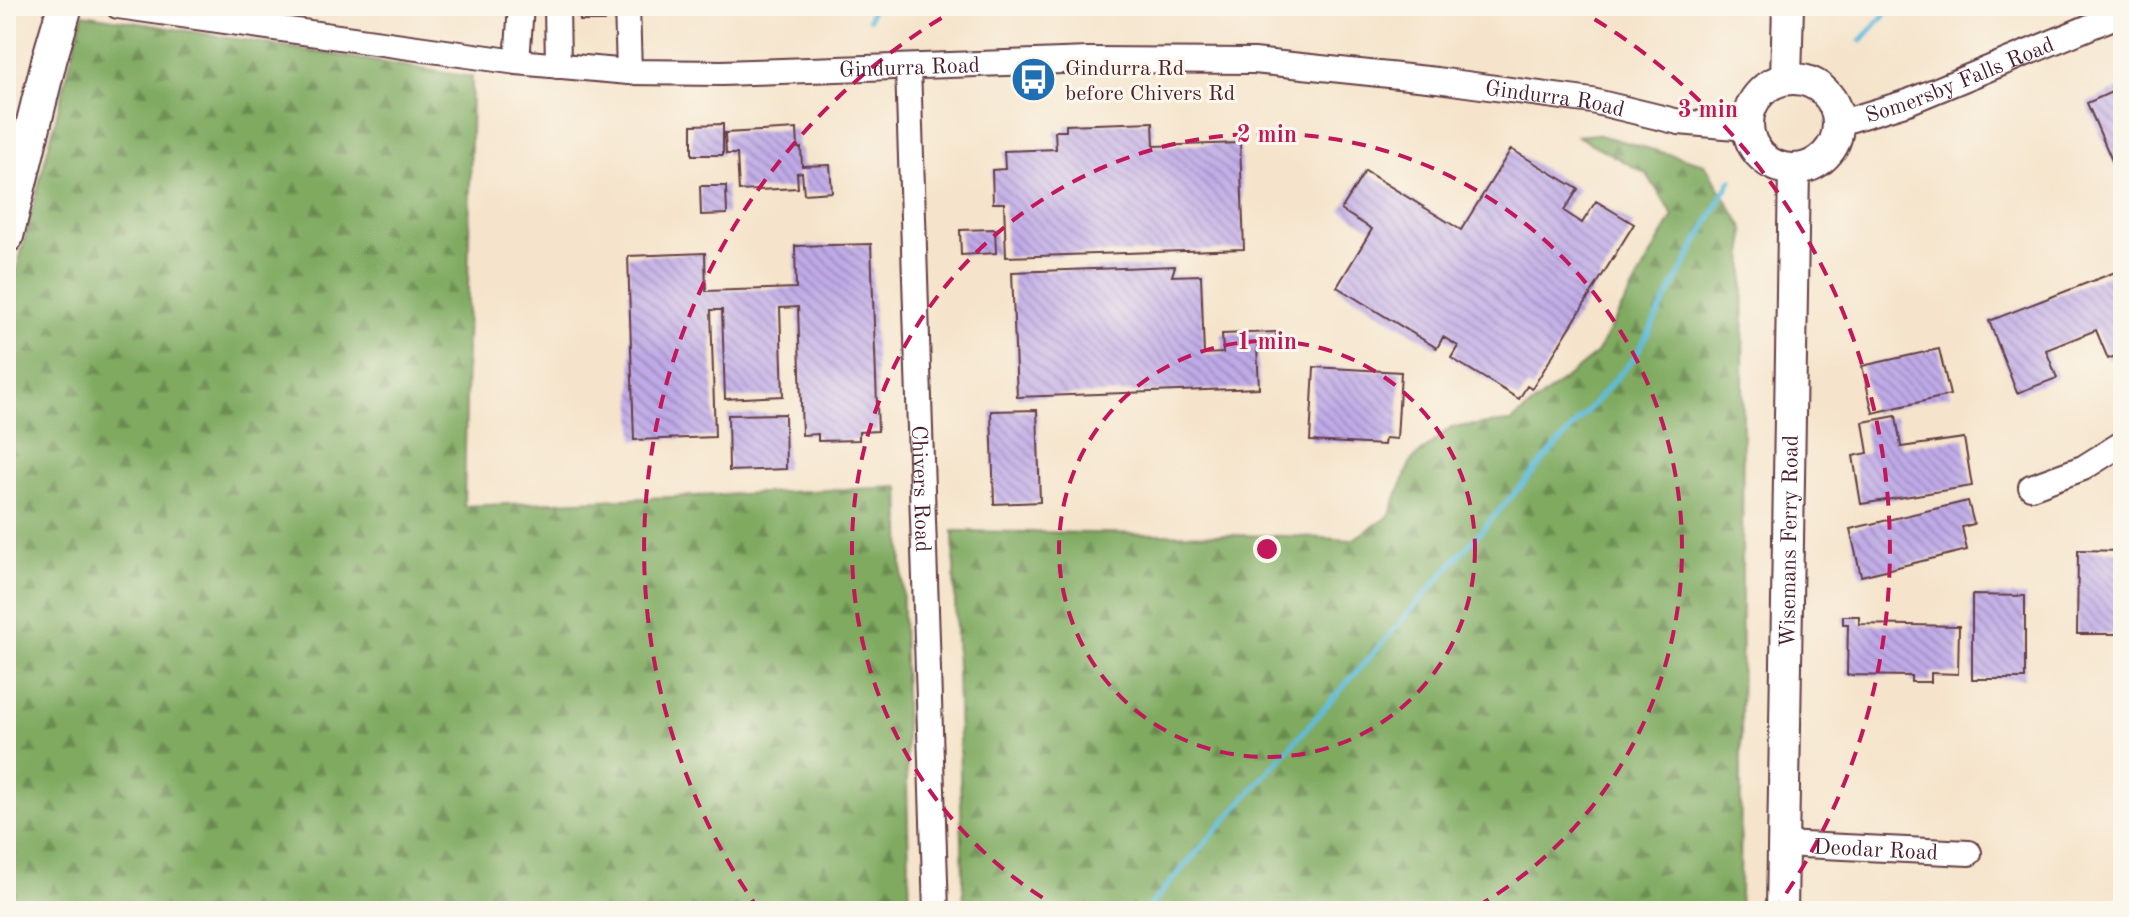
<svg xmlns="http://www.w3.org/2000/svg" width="2129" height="917" viewBox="0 0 2129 917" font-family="'Old Standard TT',serif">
	<defs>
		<pattern id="forest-firs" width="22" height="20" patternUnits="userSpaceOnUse" patternTransform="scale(2)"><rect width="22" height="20" fill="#7faa61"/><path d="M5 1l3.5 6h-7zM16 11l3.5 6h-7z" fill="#6a8a50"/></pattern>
		<pattern id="building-back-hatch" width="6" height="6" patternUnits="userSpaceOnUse" patternTransform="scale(2)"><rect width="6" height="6" fill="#bfaae7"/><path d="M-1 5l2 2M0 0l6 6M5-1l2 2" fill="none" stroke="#9d8abb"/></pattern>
	</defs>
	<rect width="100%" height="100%" fill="#fbf7ec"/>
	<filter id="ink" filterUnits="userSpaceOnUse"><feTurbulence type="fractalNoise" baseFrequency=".0125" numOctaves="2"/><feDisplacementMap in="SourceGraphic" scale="16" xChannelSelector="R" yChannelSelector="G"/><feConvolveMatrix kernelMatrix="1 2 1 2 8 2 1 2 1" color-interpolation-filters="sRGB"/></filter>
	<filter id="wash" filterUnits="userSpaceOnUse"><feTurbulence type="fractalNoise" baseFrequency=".006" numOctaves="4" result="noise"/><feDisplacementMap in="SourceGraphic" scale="32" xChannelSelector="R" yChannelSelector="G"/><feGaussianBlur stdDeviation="1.8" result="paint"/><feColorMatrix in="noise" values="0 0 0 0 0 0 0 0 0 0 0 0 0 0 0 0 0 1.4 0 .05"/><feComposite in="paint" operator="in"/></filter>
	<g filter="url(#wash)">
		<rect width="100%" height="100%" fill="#f5e4cb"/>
		<!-- forest -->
		<path fill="url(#forest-firs)" stroke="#646446" stroke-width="2" d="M 83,14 L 472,77 L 464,506 L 900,487 L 910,911 L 6,911 L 6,311 Z
			M 1596,134 L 1705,164 L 1744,229 L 1740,911 L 964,911 L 953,531 L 1290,536 L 1352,540 L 1389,516 L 1411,461 L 1451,427 L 1511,422 L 1596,354 L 1673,216 L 1647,174 L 1577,136 Z"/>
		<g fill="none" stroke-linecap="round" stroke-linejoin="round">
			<!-- stream -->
			<path stroke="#5ebcdd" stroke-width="5" d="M 869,19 L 873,6
				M 1861,41 L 1892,6
				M 1145,911 L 1635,357 L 1731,180"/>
		</g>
		<g id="blocks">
			<!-- building -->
			<path fill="url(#building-back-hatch)" d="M 580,6 L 616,6 L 616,18 L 604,18 L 604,21 L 580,21 Z
				M 1025,6 L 1119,6 L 1119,9 L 1026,12 Z
				M 2123,87 L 2123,186 L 2087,103 Z
				M 1153,122 L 1154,146 L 1240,143 L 1244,249 L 1006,257 L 1004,203 L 993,203 L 992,170 L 1005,169 L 1004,151 L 1056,149 L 1055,131 L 1066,131 L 1066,125 Z
				M 723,124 L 723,155 L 692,155 L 692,125 Z
				M 797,129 L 798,148 L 801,148 L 802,166 L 830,165 L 832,192 L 804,194 L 802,172 L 797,173 L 798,188 L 739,191 L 737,154 L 726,154 L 725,133 Z
				M 1511,149 L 1578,189 L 1564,211 L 1582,223 L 1596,201 L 1634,224 L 1532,389 L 1527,386 L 1519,399 L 1451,358 L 1458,346 L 1443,337 L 1437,348 L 1337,287 L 1372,229 L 1341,210 L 1365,171 L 1461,230 Z
				M 700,186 L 726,186 L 727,214 L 701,215 Z
				M 995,229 L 996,253 L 961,255 L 960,230 Z
				M 871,244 L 878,431 L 859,432 L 859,440 L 818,441 L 818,434 L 802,435 L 798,307 L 780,308 L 783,396 L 725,399 L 722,310 L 711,310 L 715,437 L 634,440 L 628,256 L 705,253 L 706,291 L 796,288 L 795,246 Z
				M 1175,266 L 1172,276 L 1201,275 L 1204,354 L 1223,353 L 1222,334 L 1276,332 L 1276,346 L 1257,346 L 1259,388 L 1017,397 L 1012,272 Z
				M 2123,269 L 2123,353 L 2108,359 L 2096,330 L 2046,350 L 2057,378 L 2017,393 L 1989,321 Z
				M 1939,349 L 1950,395 L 1873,413 L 1862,366 Z
				M 1314,367 L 1401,372 L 1397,439 L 1385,438 L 1384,445 L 1310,441 Z
				M 1037,410 L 1040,502 L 994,504 L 991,411 Z
				M 785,414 L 786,469 L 729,471 L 728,415 Z
				M 1896,416 L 1901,447 L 1964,438 L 1972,486 L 1861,504 L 1853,456 L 1868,453 L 1863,422 Z
				M 1968,501 L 1974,524 L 1962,527 L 1967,550 L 1861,576 L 1850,529 Z
				M 2078,550 L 2123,551 L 2123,634 L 2077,634 Z
				M 1972,595 L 2025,596 L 2025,679 L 1972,679 Z
				M 1843,616 L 1859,616 L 1859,624 L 1959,626 L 1958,674 L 1931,673 L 1931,682 L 1911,682 L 1911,676 L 1847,675 L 1848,624 L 1843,624 Z"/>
		</g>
	</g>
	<g filter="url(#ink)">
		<use href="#blocks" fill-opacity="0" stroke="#643d43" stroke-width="2"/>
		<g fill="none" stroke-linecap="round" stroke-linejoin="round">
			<defs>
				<g id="minor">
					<path id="s1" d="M 118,6 L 517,62 L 629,72 L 722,73 L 1089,60 L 1254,61 L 1437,80 L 1592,101 L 1679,122 L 1748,128"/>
					<path d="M 557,6 L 558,66"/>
					<path d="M 627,6 L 629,72"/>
					<path d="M 517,62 L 521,6"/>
					<path id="s2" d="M 908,67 L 936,911"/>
					<path id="s3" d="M 1839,123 L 1908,102 L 2123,13"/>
					<path d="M 2031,487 L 2083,468 L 2123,443"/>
					<path id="s4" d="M 1782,844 L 1969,853"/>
				</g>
				<g id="major">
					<path d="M 1786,78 L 1788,6"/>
					<circle cx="1793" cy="124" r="45"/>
					<path id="s5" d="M 1782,911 L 1794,169"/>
				</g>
				<path id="highway" d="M 6,236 L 50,57 L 65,6"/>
			</defs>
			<!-- minor casing -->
			<use href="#minor" stroke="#643d43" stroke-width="28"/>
			<!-- major casing -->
			<use href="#major" stroke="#643d43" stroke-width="34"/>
			<!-- highway casing -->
			<use href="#highway" stroke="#643d43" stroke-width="38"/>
			<!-- minor -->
			<use href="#minor" stroke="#fff" stroke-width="24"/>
			<!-- major -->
			<use href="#major" stroke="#fff" stroke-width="30"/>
			<!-- highway -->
			<use href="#highway" stroke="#fff" stroke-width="34"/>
		</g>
	</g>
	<!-- distance rings -->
	<g fill="none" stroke="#c2185b" stroke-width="4" stroke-dasharray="14 10">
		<circle cx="1267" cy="549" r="208"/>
		<path d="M1063 910A415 415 0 1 1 1471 910"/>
		<path d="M760 911A623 623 0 0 1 960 7M1574 7A623 623 0 0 1 1774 911"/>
	</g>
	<!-- icons -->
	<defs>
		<symbol id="bus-disc" viewBox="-11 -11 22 22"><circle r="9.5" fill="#1f6fb2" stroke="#fbf7ec"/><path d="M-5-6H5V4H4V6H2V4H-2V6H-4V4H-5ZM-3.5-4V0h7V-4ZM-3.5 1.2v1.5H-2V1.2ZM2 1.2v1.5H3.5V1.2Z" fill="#fff"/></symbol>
	</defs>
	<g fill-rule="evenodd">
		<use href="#bus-disc" x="1008" y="54" width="51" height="51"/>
	</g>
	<g text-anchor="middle" stroke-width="6" stroke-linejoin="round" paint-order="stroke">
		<!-- street labels -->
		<g font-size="22" fill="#4a1f2b" stroke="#fbf7ec">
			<text dy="8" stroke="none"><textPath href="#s1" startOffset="796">Gindurra Road</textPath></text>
			<text dy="8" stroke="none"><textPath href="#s3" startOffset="128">Somersby Falls Road</textPath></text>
			<text dy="8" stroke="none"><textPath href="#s1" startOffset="1444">Gindurra Road</textPath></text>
			<text dy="8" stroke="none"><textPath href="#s2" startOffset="422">Chivers Road</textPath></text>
			<text dy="8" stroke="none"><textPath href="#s5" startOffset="370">Wisemans Ferry Road</textPath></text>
			<text dy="8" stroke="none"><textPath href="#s4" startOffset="94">Deodar Road</textPath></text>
		</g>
		<!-- poi labels -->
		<g font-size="22" fill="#4a1f2b" stroke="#fbf7ec" text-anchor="start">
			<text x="1065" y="75">Gindurra Rd<tspan x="1065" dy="25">before Chivers Rd</tspan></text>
		</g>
	</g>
	<circle cx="1267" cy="549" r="12" fill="#c2185b" stroke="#fbf7ec" stroke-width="4"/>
	<g font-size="24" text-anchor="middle" font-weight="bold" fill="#c2185b" stroke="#fbf7ec" stroke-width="6" stroke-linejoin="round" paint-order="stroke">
		<text x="1708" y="117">3 min</text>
		<text x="1267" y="142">2 min</text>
		<text x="1267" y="349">1 min</text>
	</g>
	<!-- margin -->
	<rect width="2129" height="917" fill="none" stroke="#fbf7ec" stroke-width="32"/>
</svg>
